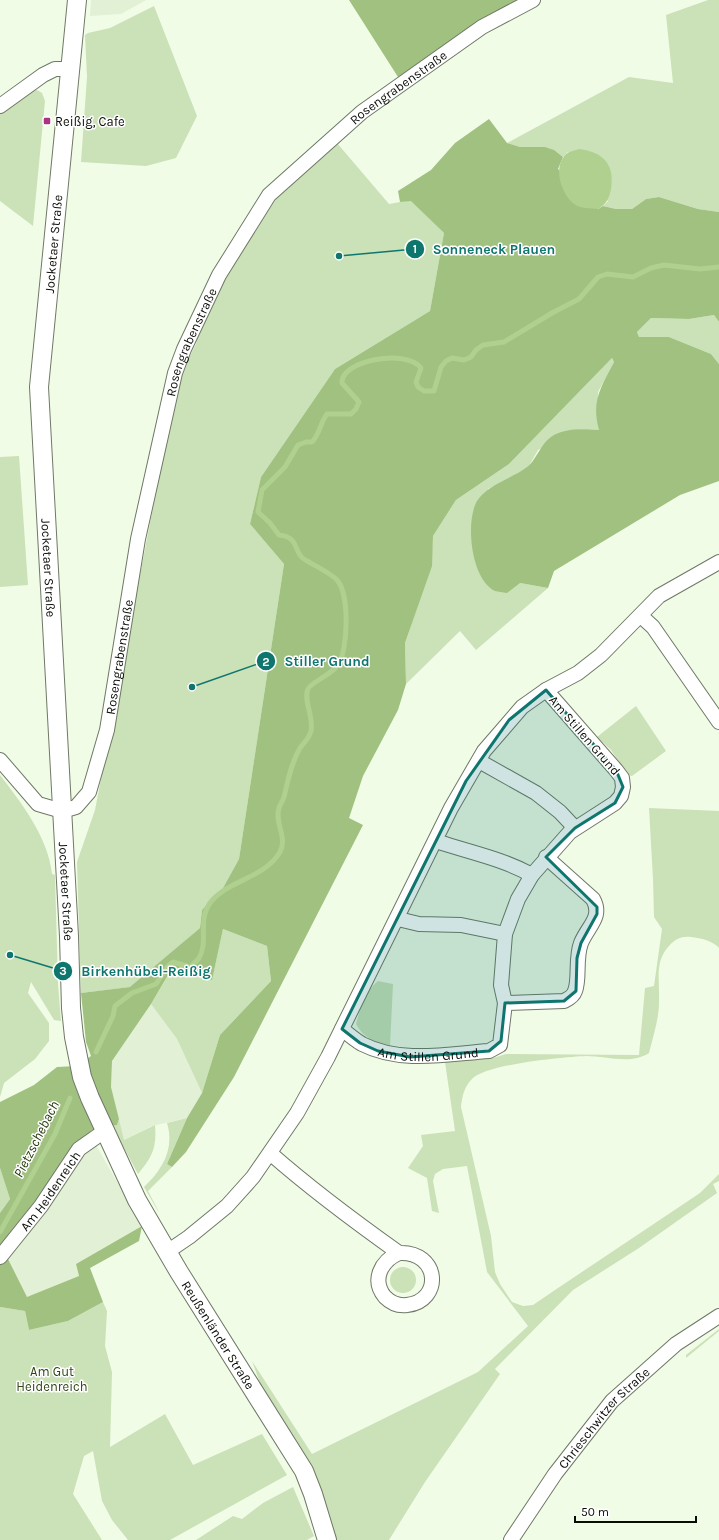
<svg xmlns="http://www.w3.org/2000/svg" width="719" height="1540" viewBox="0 0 719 1540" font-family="Karla,sans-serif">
	<rect width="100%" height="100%" fill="#f1fce7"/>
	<!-- built -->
	<path fill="#e2f0d5" d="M 91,0 L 146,0 L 121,14 L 90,16 Z
		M 151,1004 L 177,1039 L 202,1093 L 187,1118 L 152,1126 L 124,1140 L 111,1087 L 112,1061 Z
		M 96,1145 L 142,1226 L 76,1264 L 79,1276 L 27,1298 L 5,1253 L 80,1154 Z"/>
	<!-- green -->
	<path fill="#cbe1b7" d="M 708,0 L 719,0 L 719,212 L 698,209 L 659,197 L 646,199 L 632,209 L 616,209 L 603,206 L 608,201 L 568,152 L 563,157 C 546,142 539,150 520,147 C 516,146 511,144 507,143 L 629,77 L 673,83 L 666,15 Z
		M 154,6 L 197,116 L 176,158 L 146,166 L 81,162 L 87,77 L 85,35 L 88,33 L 110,28 Z
		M 37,90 L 42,93 L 45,101 L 33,226 L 0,201 L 0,113 L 28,92 Z
		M 337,143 L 389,204 L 411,200 L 444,233 L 430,311 L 335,369 L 261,477 L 250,524 L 284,564 L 239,859 L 223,888 L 202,910 L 200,928 L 131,987 L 81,993 L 77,862 L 95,810 L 159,476 L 184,367 L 196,344 L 198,335 L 222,279 L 277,198 Z
		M 714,315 L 719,322 L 719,364 L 711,354 L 669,337 L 639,337 L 637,332 L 651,318 L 689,319 Z
		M 612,358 L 614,362 L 598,392 L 599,430 L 580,429 L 538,450 L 529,466 L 509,479 L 488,489 L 520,583 L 548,588 L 476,650 L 460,631 L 406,684 L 405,643 L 431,566 L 433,536 L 456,500 L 509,464 Z
		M 19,456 L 28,585 L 0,587 L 0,457 Z
		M 636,706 L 666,751 L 632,776 L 628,775 L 611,750 L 597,737 Z
		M 0,775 C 22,804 48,837 52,874 L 55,875 L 58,984 L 61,1021 L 54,1020 L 31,982 L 28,993 L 49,1023 L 49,1041 L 35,1059 L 4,1083 L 0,1097 Z
		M 649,808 L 719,811 L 719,948 C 713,941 701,938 691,937 C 682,936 675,939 669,946 C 654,962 660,981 659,1002 C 659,1019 653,1037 649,1053 C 631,1065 606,1056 586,1056 C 564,1057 486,1064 472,1079 C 464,1087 462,1097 461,1107 L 491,1236 L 495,1272 L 500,1284 L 512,1302 L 523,1306 L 533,1305 L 555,1290 L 700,1193 L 719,1174 L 719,1181 L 713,1184 L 717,1193 L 639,1248 L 573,1290 L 495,1369 L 500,1374 L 425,1482 L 389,1540 L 337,1540 L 319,1489 L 261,1386 L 252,1361 L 312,1454 L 478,1372 L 528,1326 L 487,1272 L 467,1166 L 443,1169 L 435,1174 L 433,1181 L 439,1213 L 432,1211 L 427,1178 L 408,1168 L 423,1146 L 421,1135 L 455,1131 L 445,1062 L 493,1058 L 506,1054 L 639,1055 L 645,988 L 654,986 L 662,929 L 654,917 L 653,879 Z
		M 223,929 L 267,946 L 271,981 L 220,1035 L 202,1093 L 177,1039 L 151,1004 L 172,968 L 189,969 L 212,979 Z
		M 378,981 L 393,984 L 390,1046 C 375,1042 363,1038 356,1024 C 360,1009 365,991 378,981 Z
		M 187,1118 L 167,1164 L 172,1167 L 148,1191 L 159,1212 L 158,1211 L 144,1187 C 162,1170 175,1149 167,1123 Z
		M 119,1119 L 124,1140 L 155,1125 C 157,1148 152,1157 138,1174 L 112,1126 L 117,1125 Z
		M 0,1168 L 10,1199 L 0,1213 Z
		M390 1280a13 13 0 1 1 26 0a13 13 0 1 1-26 0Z
		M 103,1302 L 107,1311 L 105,1346 L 112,1372 L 110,1447 L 165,1414 L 193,1465 L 262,1434 L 287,1475 L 170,1540 L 128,1540 L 112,1520 L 102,1501 L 93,1451 L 84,1456 L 73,1494 L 102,1540 L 0,1540 L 0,1307 L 25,1311 L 29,1330 L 68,1321 Z
		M 719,1329 L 719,1331 L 686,1358 L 686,1355 Z
		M 293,1487 L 314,1536 L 307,1540 L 196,1540 L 233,1516 L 242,1519 L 263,1503 Z"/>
	<!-- forest -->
	<path fill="#a0c180" d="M 349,0 L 517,0 L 398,77 Z
		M 489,119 L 507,143 L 520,147 L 545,147 L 554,150 L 563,157 L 558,169 L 598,209 L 603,206 L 616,209 L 632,209 L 646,199 L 659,197 L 698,209 L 719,212 L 719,322 L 714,315 L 689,319 L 651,318 L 637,332 L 639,337 L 669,337 L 711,354 L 719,364 L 719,481 L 680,495 L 554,571 L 548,588 L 520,583 L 507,593 C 503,592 498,592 495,591 C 471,580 465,522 477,501 C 487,485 511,479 527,467 C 536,461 541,442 554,435 C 567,428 585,429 599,430 C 591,401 601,387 614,362 L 612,358 L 509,464 L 456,500 L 433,536 L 432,566 L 405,643 L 406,684 L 398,710 L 363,776 L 349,818 L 363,825 L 234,1077 L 186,1152 L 172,1167 L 167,1164 L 187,1118 L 202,1093 L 220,1035 L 271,981 L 267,946 L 223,929 L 212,980 L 189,969 L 172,968 L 151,1004 L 112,1061 L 111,1087 L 119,1119 L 117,1125 L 92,1130 L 76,1147 L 5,1253 L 27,1297 L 79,1276 L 76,1264 L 142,1226 L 139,1241 L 90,1268 L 103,1302 L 68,1321 L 29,1330 L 25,1311 L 0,1307 L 0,1213 L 10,1199 L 0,1168 L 0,1102 L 34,1085 L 57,1067 L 77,1066 L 91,1056 L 86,1042 L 81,993 L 130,987 L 200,928 L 202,910 L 223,888 L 239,859 L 284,564 L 250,524 L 261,477 L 335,369 L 430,311 L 444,233 L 411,201 L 400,202 L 398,191 L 431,170 L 455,143 Z"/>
	<!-- water -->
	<path fill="#afd08e" d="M 579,149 C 603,152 615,164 611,189 C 609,198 607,204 598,209 C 591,208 580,209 574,204 C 562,194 554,171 563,158 C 566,152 573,151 579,149 Z"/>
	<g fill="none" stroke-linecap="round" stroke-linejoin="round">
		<!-- stream -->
		<path stroke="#afd08e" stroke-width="5" d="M 96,1052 L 113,1016 L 115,1006 L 132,993 L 156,984 L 168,966 L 173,962 L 190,967 C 193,964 197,961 199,958 C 209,941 197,922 210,903 C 229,879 264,879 280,852 C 288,837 274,823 279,808 C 280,804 283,801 284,797 C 288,781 291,763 300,748 C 304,742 309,739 311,731 C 314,717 303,700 308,689 C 310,683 331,675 338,665 C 348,651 350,594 337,580 C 332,574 314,565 307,561 C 292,554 301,537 279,535 L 270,523 L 258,512 L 262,490 L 285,467 L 298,445 L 306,442 L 312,442 C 320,434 320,423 327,414 L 351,414 L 356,409 L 359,402 L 342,383 C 340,361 405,348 421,368 L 416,382 L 418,387 L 424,391 L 434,391 L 441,367 L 446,361 L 452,358 L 464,360 L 471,357 L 476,350 L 483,345 L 504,342 L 552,313 L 579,299 L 598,277 L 607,274 L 633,277 L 651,268 L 664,265 L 700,269 L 719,267
			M 0,1232 L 55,1134 L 70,1098"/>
		<defs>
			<g id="minor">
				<path d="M 0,106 L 43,75 L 55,69 L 69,69"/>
				<path d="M 641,616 L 653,627 L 719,722"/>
				<path id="s1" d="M 0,760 L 38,804 L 62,811 L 76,807 L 89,792 L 107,730 L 138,539 L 175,373 L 184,349 L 219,275 L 269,195 L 362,112 L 482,27 L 533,0"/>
				<path d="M 479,761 L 536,793 L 560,812 L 575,828"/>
				<path d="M 436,841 C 468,852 501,858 532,875"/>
				<path d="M 398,919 L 419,924 L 461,925 L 505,934"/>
				<path d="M 505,1003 L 564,1001 C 568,999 573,997 575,991 C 580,979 575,959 581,943 C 588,926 603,917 593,899 L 546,857"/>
				<path id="s2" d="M 342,1029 C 348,1034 355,1040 362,1044 C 401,1064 447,1054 489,1051 L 500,1045 L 505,1003 L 501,985 L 505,934 L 518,899 L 532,875 L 570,832 L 615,803 L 621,796 L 623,787 L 622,778 L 616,770 L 546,690"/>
				<path d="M 270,1153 C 311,1189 354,1221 399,1253 C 381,1261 371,1280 385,1297 C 391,1303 399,1306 407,1305 C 443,1301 440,1251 399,1253"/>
				<path d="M 167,1252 L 189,1237 L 227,1206 L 253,1177 L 297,1113 L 328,1057 L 451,808 L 484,751 L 497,736 L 522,707 L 546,690 L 578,673 L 601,655 L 659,596 L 719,562"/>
				<path id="s3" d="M 0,1257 L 41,1206 L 79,1149 L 106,1130"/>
				<path id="s4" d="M 511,1540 L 555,1474 L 612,1401 L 676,1344 L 719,1316"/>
			</g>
			<g id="tertiary">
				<path id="s5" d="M 77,0 L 39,387 L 69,936 L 71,1008 L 74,1037 L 82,1077 L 90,1098 L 137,1200 L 179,1272 L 304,1471 L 313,1494 L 327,1540"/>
			</g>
		</defs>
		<!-- minor casing -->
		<use href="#minor" stroke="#6f7866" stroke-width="16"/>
		<!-- tertiary casing -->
		<use href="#tertiary" stroke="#6f7866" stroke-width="20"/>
		<!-- minor -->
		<use href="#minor" stroke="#fff" stroke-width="14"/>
		<!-- tertiary -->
		<use href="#tertiary" stroke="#fff" stroke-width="18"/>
	</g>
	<!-- marked area -->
	<path fill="#0f766e" fill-opacity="0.2" stroke="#0f766e" stroke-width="3" stroke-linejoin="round" d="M 546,690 L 616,770 L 623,787 L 615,803 L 575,828 L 546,857 L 597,907 L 597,914 L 581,943 L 577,958 L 576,991 L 564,1001 L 505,1003 L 501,1041 L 489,1051 L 410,1057 L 378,1051 L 360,1043 L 342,1029 L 466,781 L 509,720 Z"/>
	<!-- markers -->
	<rect fill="#ac3285" stroke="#fff" stroke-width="1.5" x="43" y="117" width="8" height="8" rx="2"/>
	<g text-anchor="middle" stroke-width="3" stroke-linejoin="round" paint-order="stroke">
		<!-- street labels -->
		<g font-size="13" fill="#0a0d07" stroke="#fff">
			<text dy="5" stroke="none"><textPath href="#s1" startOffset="916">Rosengrabenstraße</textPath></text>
			<text transform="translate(53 244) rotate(-85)" y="5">Jocketaer Straße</text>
			<text dy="5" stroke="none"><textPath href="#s1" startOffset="580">Rosengrabenstraße</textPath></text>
			<text dy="5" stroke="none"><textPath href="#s5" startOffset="570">Jocketaer Straße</textPath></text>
			<text dy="5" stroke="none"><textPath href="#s1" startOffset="256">Rosengrabenstraße</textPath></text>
			<text transform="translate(585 735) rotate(49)" y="5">Am Stillen Grund</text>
			<text dy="5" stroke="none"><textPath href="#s5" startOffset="894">Jocketaer Straße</textPath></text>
			<text dy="5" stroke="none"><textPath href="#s2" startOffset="93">Am Stillen Grund</textPath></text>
			<text dy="5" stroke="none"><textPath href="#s3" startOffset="83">Am Heidenreich</textPath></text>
			<text dy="5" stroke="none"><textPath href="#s5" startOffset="1373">Reußenländer Straße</textPath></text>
			<text dy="5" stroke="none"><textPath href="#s4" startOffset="154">Chrieschwitzer Straße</textPath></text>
		</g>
		<!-- poi labels -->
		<g font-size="13" fill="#0a0d07" stroke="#fff" text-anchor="start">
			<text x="55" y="126">Reißig, Cafe</text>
		</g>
		<!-- park labels -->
		<g font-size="13" fill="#2f4315" stroke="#fff">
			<text x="52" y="1376">Am Gut<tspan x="52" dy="15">Heidenreich</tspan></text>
		</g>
		<!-- water labels -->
		<g font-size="14" font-style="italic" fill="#283c0e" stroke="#fff">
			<text transform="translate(36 1139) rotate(-63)" y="5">Pietzschebach</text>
		</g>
	</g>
	<!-- callouts -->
	<path fill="none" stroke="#0f766e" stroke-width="1.5" d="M339 256L415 249M192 687L266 661M10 955L63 971"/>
	<g fill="#0f766e" stroke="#fff" stroke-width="1.5">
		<circle cx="339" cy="256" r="4"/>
		<circle cx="192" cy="687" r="4"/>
		<circle cx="10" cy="955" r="4"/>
		<circle cx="415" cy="249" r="10"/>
		<circle cx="266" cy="661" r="10"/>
		<circle cx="63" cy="971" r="10"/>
	</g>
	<g font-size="12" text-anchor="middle" font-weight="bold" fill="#fff">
		<text x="415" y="253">1</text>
		<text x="266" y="666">2</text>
		<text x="63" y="975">3</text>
	</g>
	<g font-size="14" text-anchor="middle" font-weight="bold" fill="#0f766e" stroke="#fff" stroke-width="3" stroke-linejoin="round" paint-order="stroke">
		<text x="494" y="254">Sonneneck Plauen</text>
		<text x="327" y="666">Stiller Grund</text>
		<text x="146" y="976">Birkenhübel-Reißig</text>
	</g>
	<!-- scale -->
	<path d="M575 1516v6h121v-6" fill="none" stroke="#0a0d07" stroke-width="2"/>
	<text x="581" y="1516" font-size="12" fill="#0a0d07" stroke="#ffffff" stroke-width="3" paint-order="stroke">50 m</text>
</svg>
